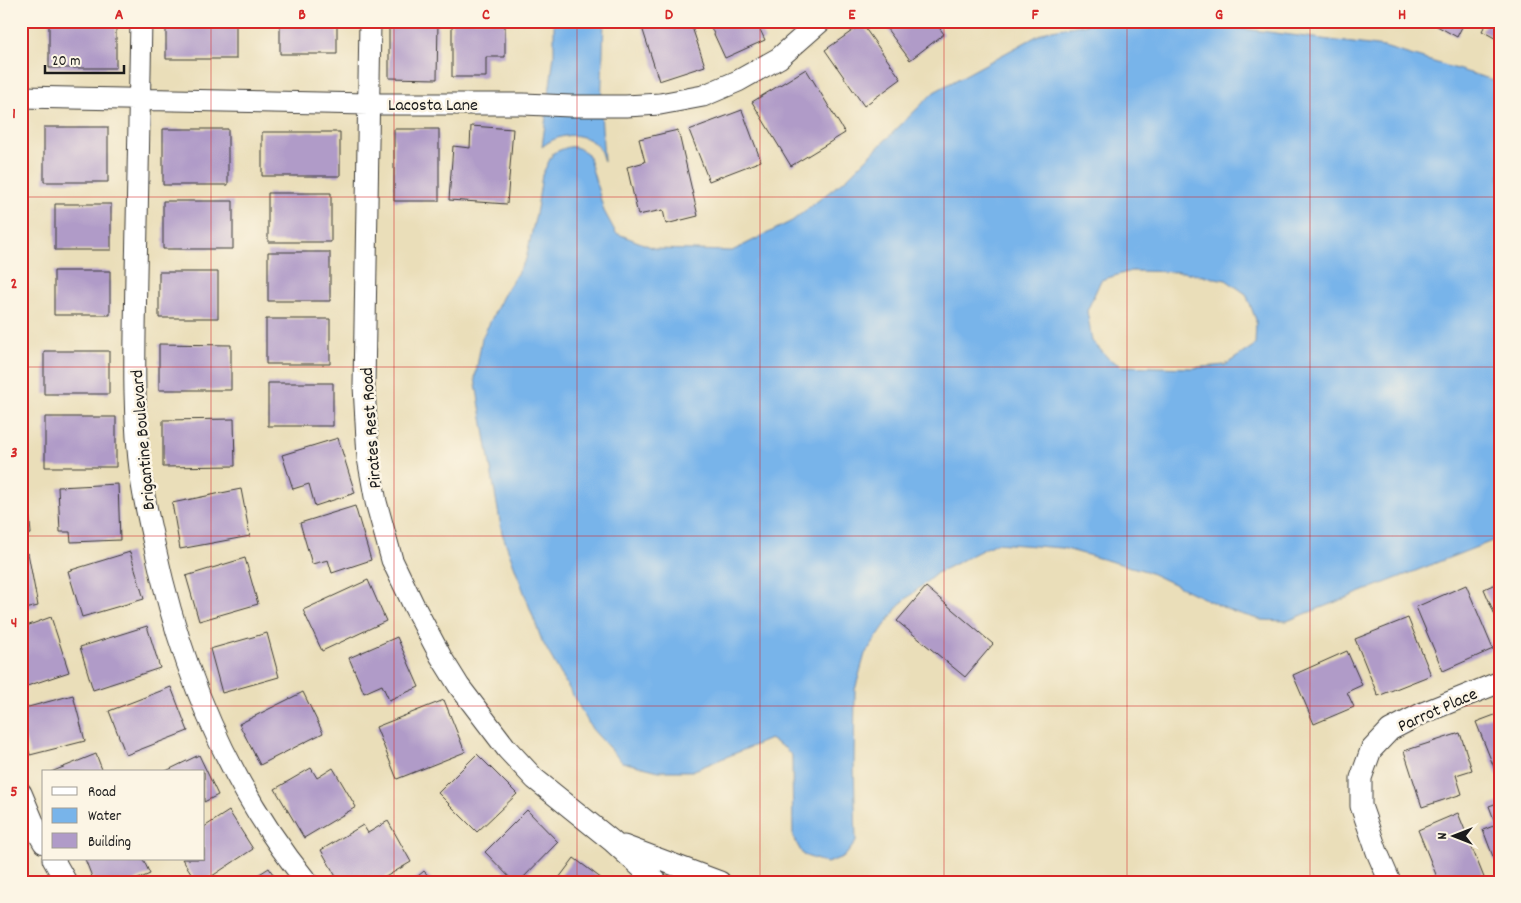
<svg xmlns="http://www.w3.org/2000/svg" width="1521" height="903" viewBox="0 0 1521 903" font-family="Dekko,sans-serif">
	<rect width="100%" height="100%" fill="#fcf5e5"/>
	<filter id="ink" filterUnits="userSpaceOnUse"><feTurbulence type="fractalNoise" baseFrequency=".02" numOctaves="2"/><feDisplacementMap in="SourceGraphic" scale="10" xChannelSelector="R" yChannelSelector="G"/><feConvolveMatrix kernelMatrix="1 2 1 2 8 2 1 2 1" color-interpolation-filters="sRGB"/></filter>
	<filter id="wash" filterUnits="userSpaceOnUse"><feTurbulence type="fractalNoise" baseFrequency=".0096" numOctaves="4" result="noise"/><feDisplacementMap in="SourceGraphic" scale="20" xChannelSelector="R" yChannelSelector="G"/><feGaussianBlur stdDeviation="1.12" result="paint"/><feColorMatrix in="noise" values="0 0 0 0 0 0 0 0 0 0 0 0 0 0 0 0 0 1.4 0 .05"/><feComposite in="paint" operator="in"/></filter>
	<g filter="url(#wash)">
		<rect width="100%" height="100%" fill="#eadeb9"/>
		<!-- water -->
		<path fill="#78b4ea" stroke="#4a6883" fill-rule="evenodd" d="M 554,21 L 604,21 L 601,111 L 604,162 C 602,156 601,149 596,145 C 581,130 557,134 542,147 L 554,55 Z
			M 1104,21 L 1174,21 L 1198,23 L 1384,47 L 1500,82 L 1500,538 L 1287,621 L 1261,620 L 1231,611 L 1146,571 L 1062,548 L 996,543 L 937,573 L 899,605 L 865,654 L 855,690 L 854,764 L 856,842 L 845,856 L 827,863 L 803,855 L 793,837 L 792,756 L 786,749 L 770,739 L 692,771 L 659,771 L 622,762 L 592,729 L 542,641 L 502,533 L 475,378 L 482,338 L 503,296 L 526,259 L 537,209 L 542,175 L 553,153 C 570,146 573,143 588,154 L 604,211 L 616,233 L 656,249 L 732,251 L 792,221 L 847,178 L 934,92 L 1046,31 ZM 1131,271 L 1183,272 L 1226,280 L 1246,294 L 1256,320 L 1255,345 L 1225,365 L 1192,368 L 1121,366 L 1109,359 L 1092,341 L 1087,311 L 1101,280 Z"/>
		<g id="blocks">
			<!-- building -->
			<path fill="#b09bc8" d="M 49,21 L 116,21 L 116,68 L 49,68 Z
				M 166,21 L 236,21 L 236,59 L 166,59 Z
				M 280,21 L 337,21 L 337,54 L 280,54 Z
				M 389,21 L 438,21 L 437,79 L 389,78 Z
				M 452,21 L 505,21 L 505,57 L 486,57 L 486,77 L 452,77 Z
				M 640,21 L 690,21 L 705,66 L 659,81 Z
				M 708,21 L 756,21 L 765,40 L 725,58 Z
				M 881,21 L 934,21 L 944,34 L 910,60 Z
				M 1428,21 L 1465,21 L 1457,37 Z
				M 1487,21 L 1500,21 L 1500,41 L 1482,31 Z
				M 862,24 L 901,79 L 864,106 L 825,50 Z
				M 806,69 L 845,133 L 791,166 L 752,102 Z
				M 742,110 L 761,161 L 709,181 L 689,130 Z
				M 471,126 L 513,129 L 507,204 L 449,200 L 453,146 L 470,148 Z
				M 44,127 L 108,127 L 108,182 L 44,182 Z
				M 163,129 L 228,129 L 228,185 L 163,185 Z
				M 394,129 L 439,129 L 439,201 L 394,201 Z
				M 678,130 L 698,216 L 666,224 L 663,210 L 638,215 L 627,167 L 645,162 L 639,139 Z
				M 262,132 L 340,132 L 340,176 L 262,176 Z
				M 268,193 L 331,193 L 331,242 L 268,242 Z
				M 163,201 L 233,201 L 233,249 L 163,249 Z
				M 55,204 L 111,204 L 111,250 L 55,250 Z
				M 268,252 L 330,252 L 330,301 L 268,301 Z
				M 54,271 L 110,271 L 110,315 L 54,315 Z
				M 159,272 L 218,272 L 218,318 L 159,318 Z
				M 266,319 L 330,319 L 330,364 L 266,364 Z
				M 159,344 L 231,345 L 231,390 L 159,390 Z
				M 44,351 L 109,351 L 109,394 L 44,394 Z
				M 268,383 L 333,383 L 333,426 L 268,426 Z
				M 45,417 L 116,417 L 116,467 L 45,467 Z
				M 234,419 L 235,466 L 163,467 L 163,420 Z
				M 338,438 L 355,493 L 315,506 L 309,484 L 293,489 L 282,455 Z
				M 118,484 L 120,540 L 71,542 L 70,532 L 60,532 L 58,487 Z
				M 27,487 L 31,534 L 21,535 L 21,488 Z
				M 241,489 L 250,536 L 180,549 L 172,503 Z
				M 355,506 L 371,560 L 332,573 L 328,560 L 312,564 L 300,523 Z
				M 130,552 L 144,599 L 82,617 L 68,571 Z
				M 28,553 L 38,606 L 21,610 L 21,554 Z
				M 245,558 L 258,604 L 199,621 L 186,576 Z
				M 368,580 L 386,621 L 322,651 L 303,610 Z
				M 1500,582 L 1500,627 L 1484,589 Z
				M 1466,585 L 1493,649 L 1443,671 L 1416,607 Z
				M 926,587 L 993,644 L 965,677 L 897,621 Z
				M 51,617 L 69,672 L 21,688 L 21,628 Z
				M 1408,618 L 1431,675 L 1378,696 L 1355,639 Z
				M 147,626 L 160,668 L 93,690 L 80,647 Z
				M 267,633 L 279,677 L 222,693 L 210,649 Z
				M 397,637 L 419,687 L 389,700 L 382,685 L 364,693 L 349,658 Z
				M 1347,651 L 1362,685 L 1347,692 L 1354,707 L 1314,724 L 1293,675 Z
				M 171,687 L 188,731 L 126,755 L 109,711 Z
				M 303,692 L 323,733 L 260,765 L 239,724 Z
				M 73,695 L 85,741 L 30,755 L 21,724 L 21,709 Z
				M 444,700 L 465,752 L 397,779 L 376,727 Z
				M 1500,713 L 1500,774 L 1497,775 L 1476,722 Z
				M 1460,733 L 1472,770 L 1456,775 L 1462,794 L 1422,807 L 1404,751 Z
				M 96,754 L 103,772 L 51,772 Z
				M 477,754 L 517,794 L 477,832 L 438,793 Z
				M 199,755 L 218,795 L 204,802 L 204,772 L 164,772 Z
				M 311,768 L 317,778 L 333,768 L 356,807 L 304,838 L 275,789 Z
				M 1500,802 L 1500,869 L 1498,870 L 1483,830 L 1496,825 L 1489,806 Z
				M 527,810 L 558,842 L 519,882 L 514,882 L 485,852 Z
				M 229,811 L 253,849 L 203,882 L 197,882 L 182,859 L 204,859 L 204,827 Z
				M 1458,813 L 1485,880 L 1481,882 L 1439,882 L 1418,830 Z
				M 388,821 L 411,862 L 377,882 L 339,882 L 321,850 L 363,825 L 368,833 Z
				M 574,858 L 606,882 L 556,882 Z
				M 85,859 L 143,859 L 150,874 L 131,882 L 94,882 Z
				M 269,868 L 278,882 L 247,882 Z
				M 424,871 L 434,882 L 411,882 Z
				M 32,877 L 35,882 L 23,882 Z"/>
		</g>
	</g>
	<g filter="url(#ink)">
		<use href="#blocks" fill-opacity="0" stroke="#3b3934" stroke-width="1"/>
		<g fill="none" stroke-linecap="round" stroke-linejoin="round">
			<defs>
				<path id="street" d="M 141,21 C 140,106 138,190 136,274 C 135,341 132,410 141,477 C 144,501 150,524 155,548 C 181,668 229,786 307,882
					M 370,21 L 364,386 L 368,458 L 376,502 L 392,560 L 414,606 L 441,657 L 459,686 L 507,749 L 535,779 L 612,841 L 657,882
					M 21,97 L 368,104 L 523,104 L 571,106 L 626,106 L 660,104 L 703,96 L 738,81 L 779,58 L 821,21
					M 21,793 L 37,831 L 44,843
					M 624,846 L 720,882
					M 53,859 L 66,882
					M 1390,882 L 1377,852 L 1361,806 L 1361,778 L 1371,750 L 1390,730 L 1423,713 L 1500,682"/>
			</defs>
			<!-- street casing -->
			<use href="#street" stroke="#3b3934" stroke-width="23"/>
			<!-- street -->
			<use href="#street" stroke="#fff" stroke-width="21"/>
		</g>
	</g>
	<!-- grid -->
	<path fill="none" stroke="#d62828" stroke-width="1" stroke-opacity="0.55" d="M 211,21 L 211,882M 394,21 L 394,882M 577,21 L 577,882M 760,21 L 760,882M 944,21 L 944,882M 1127,21 L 1127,882M 1310,21 L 1310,882M 21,197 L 1500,197M 21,367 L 1500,367M 21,536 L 1500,536M 21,706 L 1500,706"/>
	<g text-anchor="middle" stroke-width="5" stroke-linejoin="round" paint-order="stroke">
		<!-- street labels -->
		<g font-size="18" fill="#1c1c1c" stroke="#fcf5e5">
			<text x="433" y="110">Lacosta Lane</text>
			<text transform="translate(370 428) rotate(-94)" y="6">Pirates Rest Road</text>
			<text transform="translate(142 440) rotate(-95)" y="6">Brigantine Boulevard</text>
			<text transform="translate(1437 709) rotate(-24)" y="6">Parrot Place</text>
		</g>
	</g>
	<!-- margin -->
	<rect width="1521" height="903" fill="none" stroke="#fcf5e5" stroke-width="55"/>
	<!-- legend -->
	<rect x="42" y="770" width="162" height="90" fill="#fcf5e5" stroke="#a29e95"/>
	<rect x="52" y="787" width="25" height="8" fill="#ffffff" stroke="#a29e95"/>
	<text x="88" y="796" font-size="15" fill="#1c1c1c">Road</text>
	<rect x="52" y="808" width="25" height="15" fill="#78b4ea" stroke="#a29e95"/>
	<text x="88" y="820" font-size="15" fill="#1c1c1c">Water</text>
	<rect x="52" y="833" width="25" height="15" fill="#b09bc8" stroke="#a29e95"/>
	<text x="88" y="846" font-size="15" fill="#1c1c1c">Building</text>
	<!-- north arrow -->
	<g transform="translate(1454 836) rotate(270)" stroke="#fcf5e5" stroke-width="4" paint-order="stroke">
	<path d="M0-4L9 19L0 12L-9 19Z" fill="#1c1c1c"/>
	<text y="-8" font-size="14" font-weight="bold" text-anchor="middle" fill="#1c1c1c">N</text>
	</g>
	<!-- scale -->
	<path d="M45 65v8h79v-8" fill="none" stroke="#1c1c1c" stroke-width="2.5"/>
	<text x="52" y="65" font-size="15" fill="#1c1c1c" stroke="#fcf5e5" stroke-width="4" paint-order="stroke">20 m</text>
	<rect x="28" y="28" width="1466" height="848" fill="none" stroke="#d62828" stroke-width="2"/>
	<g font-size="16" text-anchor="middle" font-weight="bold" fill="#d62828">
		<text x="119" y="19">A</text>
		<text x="302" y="19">B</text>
		<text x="486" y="19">C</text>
		<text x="669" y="19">D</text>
		<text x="852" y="19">E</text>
		<text x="1035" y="19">F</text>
		<text x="1219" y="19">G</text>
		<text x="1402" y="19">H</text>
		<text x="14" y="118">1</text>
		<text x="14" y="288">2</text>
		<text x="14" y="457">3</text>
		<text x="14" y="627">4</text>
		<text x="14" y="796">5</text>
	</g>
</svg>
